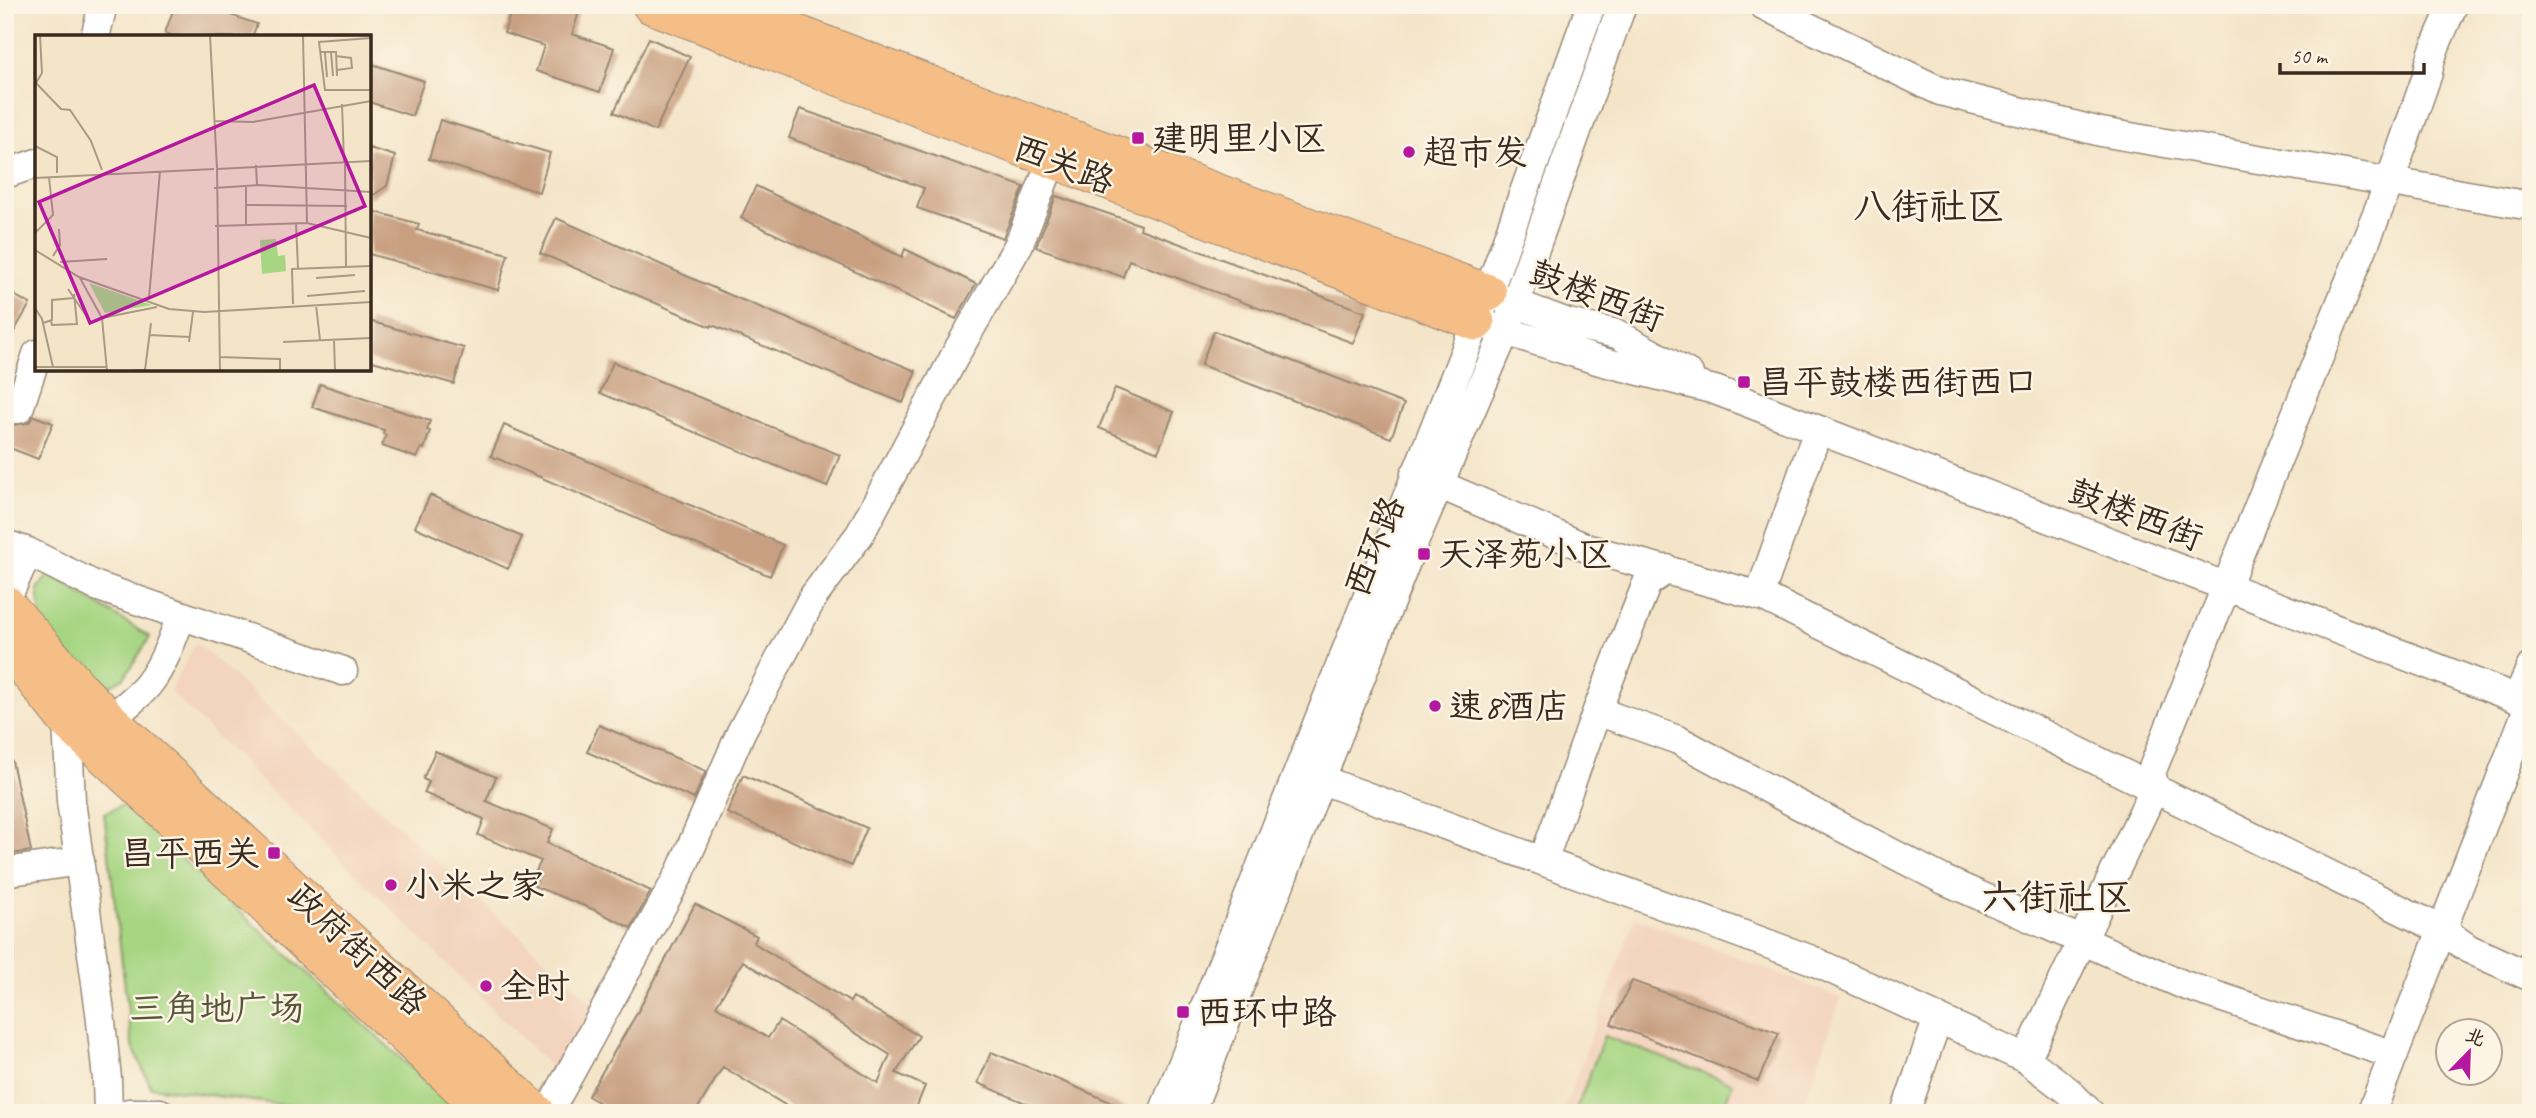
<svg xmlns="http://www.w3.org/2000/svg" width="2536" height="1118" viewBox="0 0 2536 1118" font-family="Caveat,'LXGW WenKai TC',sans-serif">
	<rect width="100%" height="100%" fill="#fcf5e5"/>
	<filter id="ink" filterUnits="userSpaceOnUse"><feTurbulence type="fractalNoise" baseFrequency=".0143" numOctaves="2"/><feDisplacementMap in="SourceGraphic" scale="14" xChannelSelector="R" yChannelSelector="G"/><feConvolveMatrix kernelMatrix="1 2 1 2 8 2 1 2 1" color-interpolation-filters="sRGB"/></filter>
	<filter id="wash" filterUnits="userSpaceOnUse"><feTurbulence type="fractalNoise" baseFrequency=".00686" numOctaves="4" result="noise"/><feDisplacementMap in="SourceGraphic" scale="28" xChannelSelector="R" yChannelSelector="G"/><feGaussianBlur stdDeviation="1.57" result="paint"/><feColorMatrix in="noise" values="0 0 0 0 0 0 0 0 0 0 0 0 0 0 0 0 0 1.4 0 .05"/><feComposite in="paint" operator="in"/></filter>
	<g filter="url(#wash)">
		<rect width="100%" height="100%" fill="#f4e5c9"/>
		<!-- built -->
		<path fill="#f3d4be" d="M 196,642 L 602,1011 L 559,1075 L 170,691 Z
			M 1635,917 L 1841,998 L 1801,1113 L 1563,1113 Z"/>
		<!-- green -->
		<path fill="#a7d683" stroke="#718050" stroke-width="2" d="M 49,574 L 150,637 L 124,678 L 103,689 L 42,628 L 38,589 Z
			M 123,805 L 461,1113 L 342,1113 L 151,1087 L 132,1045 L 104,813 Z
			M 1604,1036 L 1732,1083 L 1722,1113 L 1575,1113 Z"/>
		<g id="blocks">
			<!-- building -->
			<path fill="#c89f80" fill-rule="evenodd" d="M 175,5 L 201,5 L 257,24 L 252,37 L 176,37 L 165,33 Z
				M 513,5 L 570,5 L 580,9 L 572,34 L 614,48 L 600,92 L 536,71 L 544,46 L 504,33 Z
				M 649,38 L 690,57 L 655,131 L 614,112 Z
				M 369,63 L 424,81 L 412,116 L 369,102 Z
				M 800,109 L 1024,187 L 1003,238 L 917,208 L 924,188 L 789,138 Z
				M 440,120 L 550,153 L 539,192 L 429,159 Z
				M 369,148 L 395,156 L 387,186 L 369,198 Z
				M 756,186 L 902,257 L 905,249 L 976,284 L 956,319 L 741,218 Z
				M 1056,196 L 1141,225 L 1140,229 L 1365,312 L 1353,343 L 1129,260 L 1123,277 L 1036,247 Z
				M 369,210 L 419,224 L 417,230 L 508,254 L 498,290 L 369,254 Z
				M 556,218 L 725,293 L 916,371 L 903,403 L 712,325 L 711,327 L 540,253 Z
				M 5,290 L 30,304 L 5,347 Z
				M 369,321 L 464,348 L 454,384 L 369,360 Z
				M 1214,331 L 1404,404 L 1391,438 L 1201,365 Z
				M 613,362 L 840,455 L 827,487 L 600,393 Z
				M 320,384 L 430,421 L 427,430 L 430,431 L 424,449 L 421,448 L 417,458 L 382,446 L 386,435 L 383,434 L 384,430 L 312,407 Z
				M 1115,388 L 1174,412 L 1158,452 L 1099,428 Z
				M 34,416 L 53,423 L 38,459 L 5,446 L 5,426 L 28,423 Z
				M 504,425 L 783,545 L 770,576 L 491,456 Z
				M 430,495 L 522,537 L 508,569 L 415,527 Z
				M 599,725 L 706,771 L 694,799 L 587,752 Z
				M 435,751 L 496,777 L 486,801 L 553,829 L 547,843 L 651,891 L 631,928 L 597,911 L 534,886 L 540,873 L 536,871 L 541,861 L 478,835 L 484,819 L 424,793 L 429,782 L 423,779 Z
				M 12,761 L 31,851 L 5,855 L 5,762 Z
				M 743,775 L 867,828 L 851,866 L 727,813 Z
				M 695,904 L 757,936 L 754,943 L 850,1002 L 853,997 L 919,1036 L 896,1073 L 925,1086 L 914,1113 L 798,1113 L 723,1067 L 695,1113 L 617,1113 L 588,1096 L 636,1015 ZM 743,961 L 890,1055 L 878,1083 L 779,1021 L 768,1038 L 716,1006 Z
				M 1632,981 L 1779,1033 L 1758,1081 L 1611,1024 Z
				M 991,1052 L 1071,1085 L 1136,1113 L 1049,1113 L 978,1083 Z"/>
		</g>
	</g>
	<g filter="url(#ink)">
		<use href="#blocks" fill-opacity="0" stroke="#988874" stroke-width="2"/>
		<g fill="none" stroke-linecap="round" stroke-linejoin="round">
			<defs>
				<path id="minor" d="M 1763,5 L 1940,91 L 2101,132 L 2531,206
					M 95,37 L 103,5
					M 5,174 L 37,163
					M 1498,297 L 1568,323 L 1617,334 L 1689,374
					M 1489,326 L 1600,361 L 1715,390 L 2531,704
					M 5,409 L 19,409 L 37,354
					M 1415,474 L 1589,549 L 1764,597 L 2442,930 L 2469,949 L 2531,977
					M 5,544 L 28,552 L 96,586 L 343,671
					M 1759,596 L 1818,430
					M 5,602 L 28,552
					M 2517,699 L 2531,667
					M 1597,711 L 1678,740 L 1793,802 L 1944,880 L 2184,985 L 2394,1055
					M 76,712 L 67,721 L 71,801 L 100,1012 L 107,1079 L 108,1113
					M 111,721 C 122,706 140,697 150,682 C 165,662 172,639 181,617
					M 1303,773 L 1809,959 L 2026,1059 L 2068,1091 L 2090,1113
					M 1543,861 L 1597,711 L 1647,583 L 1667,569
					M 5,872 L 80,861
					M 2026,1059 L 2155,787 L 2151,773 L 2390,181 L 2428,73 C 2431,50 2444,28 2453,5
					M 129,1113 L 160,1113
					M 548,1113 L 679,875 L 741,732 L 813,597 L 860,534 L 958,350 L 1019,244 L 1052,160
					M 1163,1113 L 1488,293 L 1591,5
					M 1190,1113 L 1411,549 L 1505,332 L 1622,5
					M 1905,1113 L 1938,1018
					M 2371,1113 L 2530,703"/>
				<path id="major" d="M 651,5 L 1476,322
					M 722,5 L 1036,125 L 1488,293
					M 5,603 L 81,690 L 111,721 L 537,1113
					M 5,643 L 67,721 L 488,1113"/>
			</defs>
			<!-- minor casing -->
			<use href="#minor" stroke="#988874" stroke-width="31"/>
			<!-- major casing -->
			<use href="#major" stroke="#988874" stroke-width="39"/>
			<!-- minor -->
			<use href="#minor" stroke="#fff" stroke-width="28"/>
			<!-- major -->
			<use href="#major" stroke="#f6be87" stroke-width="37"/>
		</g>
	</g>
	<!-- markers -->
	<g fill="#b5179e" stroke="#fcf5e5" stroke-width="2.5">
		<rect x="1131" y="131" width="14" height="14" rx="3.5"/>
		<circle cx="1409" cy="152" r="7"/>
		<rect x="1737" y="375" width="14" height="14" rx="3.5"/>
		<rect x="1417" y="547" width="14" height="14" rx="3.5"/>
		<circle cx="1435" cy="706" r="7"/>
		<rect x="267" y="846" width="14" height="14" rx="3.5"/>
		<circle cx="391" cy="885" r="7"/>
		<circle cx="486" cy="986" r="7"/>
		<rect x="1176" y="1005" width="14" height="14" rx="3.5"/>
	</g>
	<g text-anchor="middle" stroke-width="5" stroke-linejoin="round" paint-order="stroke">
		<!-- poi labels -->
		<g font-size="35" fill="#3b2a1e" stroke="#fcf5e5" text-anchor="start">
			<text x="1152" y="150">建明里小区</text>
			<text x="1423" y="164">超市发</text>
			<text x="1758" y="394">昌平鼓楼西街西口</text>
			<text x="1438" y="566">天泽苑小区</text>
			<text x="1449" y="718">速8酒店</text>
			<text x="260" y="865" text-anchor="end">昌平西关</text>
			<text x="405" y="897">小米之家</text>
			<text x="500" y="998">全时</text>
			<text x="1197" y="1024">西环中路</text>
		</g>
		<!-- street labels -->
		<g font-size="35" fill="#3b2a1e" stroke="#fcf5e5">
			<text transform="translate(1064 164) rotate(21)" y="12">西关路</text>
			<text transform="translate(1597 295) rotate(21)" y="12">鼓楼西街</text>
			<text transform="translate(2136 514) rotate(21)" y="12">鼓楼西街</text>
			<text transform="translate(1374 546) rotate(-68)" y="12">西环路</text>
			<text transform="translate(358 949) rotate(43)" y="12">政府街西路</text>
		</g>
		<!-- park labels -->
		<g font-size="35" fill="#565537" stroke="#fcf5e5">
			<text x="217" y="1020">三角地广场</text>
		</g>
		<!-- quarter labels -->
		<g font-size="38" fill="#3b2a1e" stroke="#fcf5e5">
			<text x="1929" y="219">八街社区</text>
			<text x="2057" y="910">六街社区</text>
		</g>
	</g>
	<!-- overview -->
	<g transform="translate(35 35)">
		<rect width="336" height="336" fill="#f4e5c9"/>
		<path d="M 241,204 L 243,221 L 250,220 L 251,236 L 227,239 L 225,205 ZM 54,248 L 117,270 L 70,278 Z" fill="#a7d683"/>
		<path fill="none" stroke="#aa9a85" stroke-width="2" d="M 175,0 L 182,134 L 185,336M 268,0 L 272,188M 336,3 L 284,7 L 290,55 L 336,55M 285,17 L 301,17 L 302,41M 296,17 L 298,41M 290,18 L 292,42M 301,21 L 316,23 L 317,33 L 302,35M 0,47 L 26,74 L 35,75 L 56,106 L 67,135M 1,48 L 7,38 L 5,0M 307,69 L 309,127M 179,86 L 218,87 L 336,66M 0,111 L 22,122 L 22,138M 310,127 L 311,231M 221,130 L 222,151M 182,134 L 336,126M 0,143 L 179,134M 179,153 L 223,150 L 336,157M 210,170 L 312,171M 261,188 L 263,233M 211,189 L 211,152M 180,191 L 272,188 L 336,203M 0,198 L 18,180 L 14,142M 0,215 L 44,242 L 134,274 L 169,277 L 336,267M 18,221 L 25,210 L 24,194M 25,227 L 72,224M 45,243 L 67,283 L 72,336M 281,243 L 320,240M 33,254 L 50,279M 272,261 L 330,256M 114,263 L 125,136M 258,269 L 257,234 L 336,231M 281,270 L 285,305M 0,273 L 7,284 L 18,332M 67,283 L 122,272M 16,286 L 17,290 L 42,289 L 39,259M 8,288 L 17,285 L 17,265 L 39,263M 114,300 L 155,302M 299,305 L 300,336M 154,307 L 158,277M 248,307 L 336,303M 185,322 L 245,324 L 245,336M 0,332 L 72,332M 95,336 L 110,335 L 116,288"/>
		<path fill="#b5179e" fill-opacity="0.15" stroke="#b5179e" stroke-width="3.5" d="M 279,50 L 330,171 L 55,288 L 4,167 Z"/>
		<rect width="336" height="336" fill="none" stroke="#3b2a1e" stroke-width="3.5"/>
	</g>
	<!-- margin -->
	<rect width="2536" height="1118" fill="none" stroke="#fcf5e5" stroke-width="28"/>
	<!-- north arrow -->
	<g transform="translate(2469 1052) rotate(23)"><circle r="33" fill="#fcf5e5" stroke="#afa495" stroke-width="2"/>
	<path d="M0-5L12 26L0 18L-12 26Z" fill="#b5179e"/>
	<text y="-10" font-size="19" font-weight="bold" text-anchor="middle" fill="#3b2a1e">北</text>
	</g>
	<!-- scale -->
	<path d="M2280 63v10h144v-10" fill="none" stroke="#3b2a1e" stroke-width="3.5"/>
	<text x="2291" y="63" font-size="21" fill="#3b2a1e" stroke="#fcf5e5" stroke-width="5" paint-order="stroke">50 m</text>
</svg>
